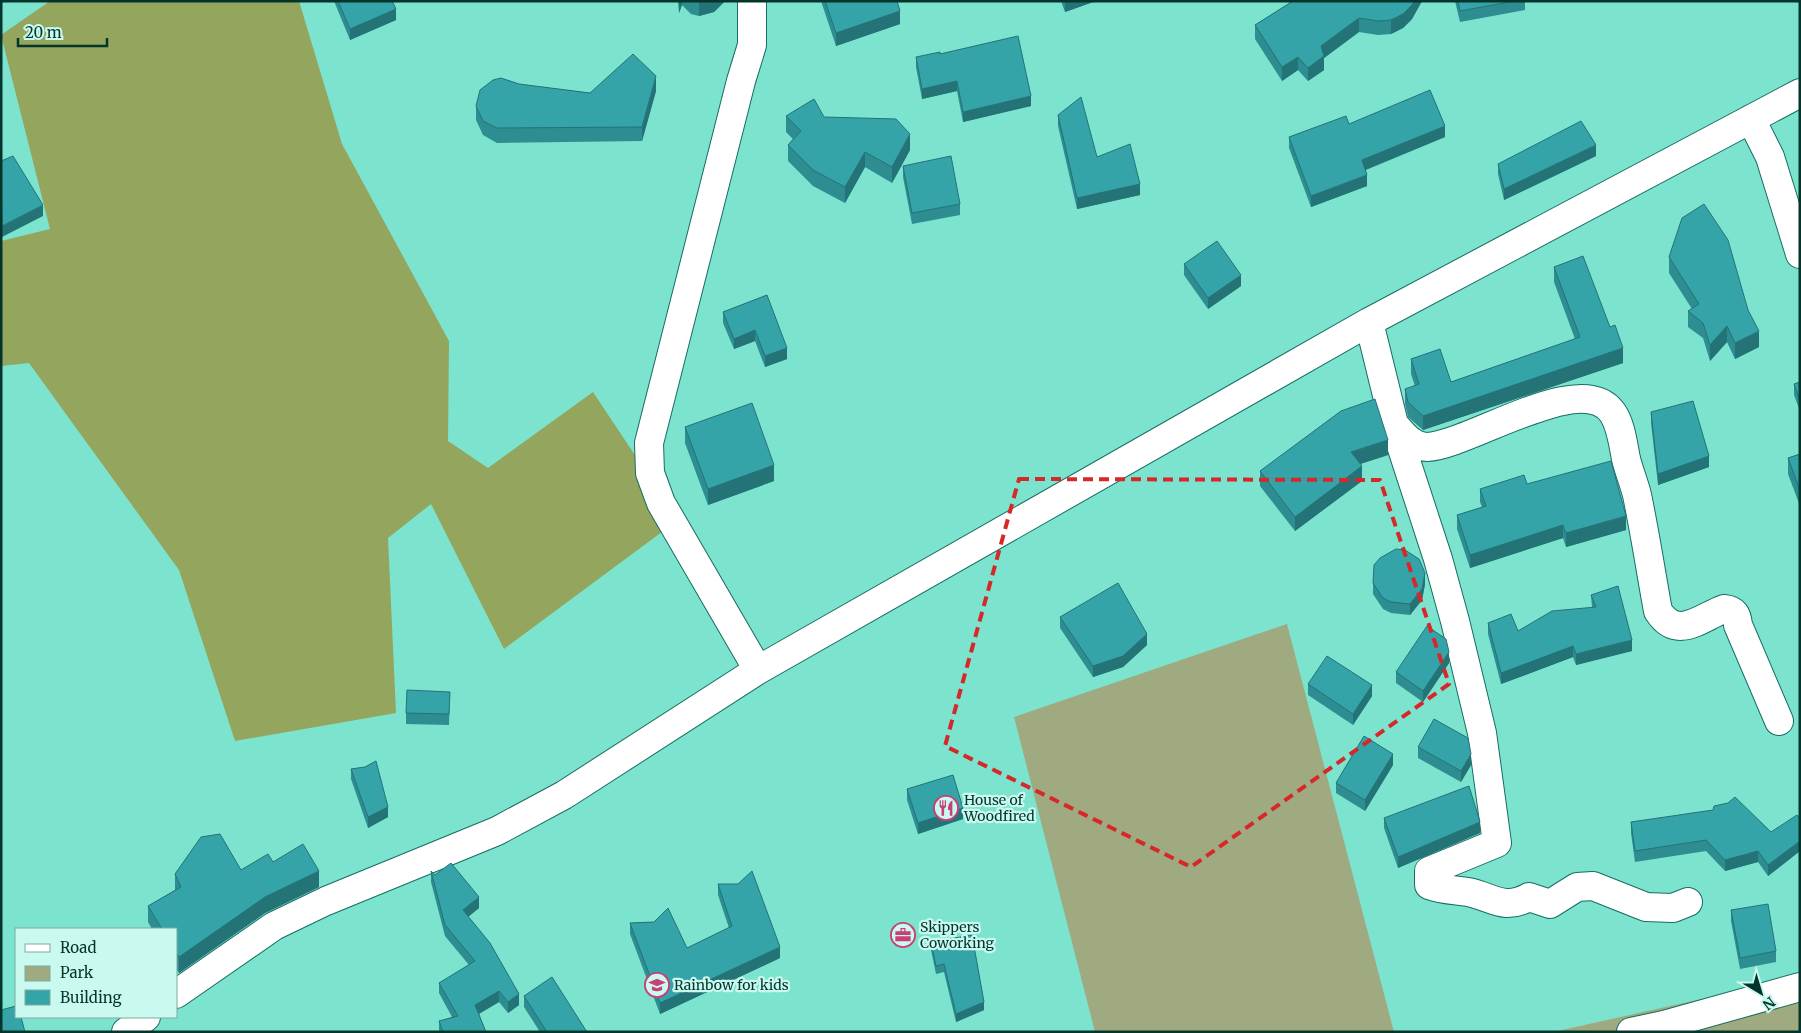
<svg xmlns="http://www.w3.org/2000/svg" width="1801" height="1033" viewBox="0 0 1801 1033" font-family="Merriweather,serif">
	<rect width="100%" height="100%" fill="#7ce3cf"/>
	<!-- green -->
	<path fill="#9faa80" d="M 1287,624 L 1394,1032 L 1095,1032 L 1014,717 Z
		M 1800,977 L 1800,1032 L 1553,1032 Z"/>
	<!-- forest -->
	<path fill="#94a55d" d="M 50,1 L 299,1 L 342,144 L 449,341 L 448,441 L 488,468 L 593,392 L 678,520 L 504,649 L 431,504 L 388,538 L 396,713 L 235,741 L 179,570 L 29,363 L 1,366 L 1,241 L 50,229 L 1,35 Z"/>
	<g fill="none" stroke-linecap="round" stroke-linejoin="round">
		<defs>
			<path id="street" d="M 752,1 L 752,45 L 741,81 L 649,443 L 650,473 L 661,503 L 758,670
				M 1751,119 L 1770,157 L 1800,254
				M 1369,322 L 1394,424 L 1438,559 L 1455,621 L 1482,733 L 1497,843 L 1429,871 L 1429,885 C 1443,890 1455,890 1468,892 C 1493,897 1503,911 1529,897 L 1550,904 L 1577,887 L 1593,886 L 1646,907 L 1673,908 L 1688,902
				M 1394,424 C 1403,434 1412,447 1427,447 C 1470,445 1581,369 1612,412 C 1621,424 1623,444 1626,459 C 1629,471 1634,483 1637,495 C 1645,533 1651,573 1658,611 C 1677,641 1700,618 1724,609 C 1735,610 1737,615 1738,625 L 1779,721
				M 176,994 L 274,926 L 326,901 L 497,831 L 564,795 L 758,670 L 1369,322 L 1800,93
				M 126,1032 L 146,1017
				M 1631,1032 L 1664,1025 L 1800,987"/>
		</defs>
		<!-- street casing -->
		<use href="#street" stroke="#176d60" stroke-width="30"/>
		<!-- street -->
		<use href="#street" stroke="#fff" stroke-width="28"/>
	</g>
	<!-- wall -->
	<path fill="#2d8d91" d="M 334,1 L 392,1 L 396,20 L 350,40 Z
		M 678,1 L 725,1 L 714,12 L 699,16 L 691,14 L 682,5 L 679,13 Z
		M 821,1 L 897,1 L 900,24 L 836,46 Z
		M 1061,1 L 1096,1 L 1065,12 Z
		M 1293,1 L 1422,1 L 1412,19 L 1403,28 L 1391,34 L 1378,35 L 1359,32 L 1324,58 L 1324,70 L 1308,81 L 1298,70 L 1282,81 L 1255,39 L 1255,25 Z
		M 1455,1 L 1525,1 L 1525,10 L 1460,22 Z
		M 940,54 L 1031,106 L 963,122 L 957,91 L 922,99 L 916,67 L 916,57 Z
		M 519,84 L 590,93 L 656,91 L 642,141 L 497,143 L 483,135 L 476,120 L 476,106 Z
		M 1058,115 L 1097,157 L 1140,195 L 1077,209 L 1058,126 Z
		M 786,116 L 824,117 L 910,150 L 892,183 L 865,167 L 845,203 L 813,186 L 788,161 L 788,145 L 793,139 L 786,132 Z
		M 1349,124 L 1445,137 L 1366,170 L 1367,186 L 1311,207 L 1289,148 L 1289,137 Z
		M 1596,156 L 1504,200 L 1498,174 L 1498,164 Z
		M 903,166 L 960,204 L 960,215 L 912,224 L 903,177 Z
		M 1669,257 L 1759,347 L 1735,359 L 1727,342 L 1710,361 L 1703,338 L 1688,327 L 1688,311 L 1692,309 L 1669,273 Z
		M 1184,264 L 1241,286 L 1208,309 L 1184,275 Z
		M 1554,267 L 1623,363 L 1423,430 L 1408,417 L 1405,404 L 1405,389 L 1415,386 L 1411,374 L 1411,359 L 1451,382 L 1575,339 L 1554,282 Z
		M 767,295 L 787,359 L 765,367 L 755,341 L 734,349 L 723,323 L 723,312 Z
		M 1800,382 L 1800,411 L 1794,395 L 1794,384 Z
		M 1651,412 L 1709,467 L 1658,485 L 1651,423 Z
		M 685,427 L 774,481 L 708,505 L 685,443 Z
		M 1800,454 L 1800,506 L 1788,474 L 1788,458 Z
		M 1388,455 L 1360,464 L 1362,481 L 1295,531 L 1260,486 L 1260,471 Z
		M 1480,489 L 1626,530 L 1566,547 L 1563,538 L 1470,568 L 1457,529 L 1457,515 L 1482,507 L 1480,502 Z
		M 1373,583 L 1425,584 L 1422,600 L 1410,615 L 1391,613 L 1383,609 L 1373,594 Z
		M 1591,595 L 1632,651 L 1576,665 L 1573,657 L 1501,684 L 1488,634 L 1488,623 L 1518,631 L 1592,607 Z
		M 1060,617 L 1147,645 L 1123,667 L 1093,677 L 1060,628 Z
		M 1449,663 L 1423,702 L 1396,683 L 1396,672 Z
		M 1308,684 L 1372,696 L 1353,725 L 1308,695 Z
		M 450,692 L 449,725 L 406,724 L 406,713 Z
		M 1418,747 L 1471,765 L 1461,782 L 1418,758 Z
		M 1393,765 L 1365,811 L 1336,793 L 1336,783 Z
		M 365,767 L 388,817 L 368,828 L 351,779 L 351,769 Z
		M 907,789 L 963,819 L 918,834 L 907,800 Z
		M 1384,818 L 1480,833 L 1398,868 L 1384,828 Z
		M 1800,819 L 1800,851 L 1768,876 L 1758,862 L 1725,871 L 1706,851 L 1635,862 L 1631,833 L 1631,822 L 1771,832 Z
		M 273,862 L 319,887 L 265,913 L 179,973 L 176,969 L 176,929 L 152,929 L 148,922 L 148,906 L 175,890 L 175,874 L 241,870 Z
		M 431,871 L 435,875 L 479,908 L 468,917 L 519,1005 L 508,1013 L 499,1002 L 479,1014 L 486,1032 L 439,1032 L 439,1021 L 452,1017 L 439,993 L 439,983 L 469,965 L 445,936 L 431,882 Z
		M 718,884 L 780,958 L 660,1014 L 630,934 L 630,923 L 654,922 L 687,948 L 729,928 L 718,895 Z
		M 1731,910 L 1776,951 L 1776,962 L 1740,969 L 1731,921 Z
		M 931,942 L 984,1010 L 956,1022 L 944,972 L 936,974 L 931,950 Z
		M 524,996 L 587,1032 L 540,1032 L 524,1007 Z"/>
	<!-- shaded-wall -->
	<path fill="#247376" d="M 679,1 L 682,1 L 682,5 L 679,13 Z
		M 699,1 L 725,1 L 714,12 L 699,16 Z
		M 1065,1 L 1096,1 L 1065,12 Z
		M 1414,1 L 1422,1 L 1412,19 L 1403,28 L 1391,34 L 1391,20 Z
		M 396,9 L 396,20 L 350,40 L 350,29 Z
		M 900,11 L 900,24 L 836,46 L 836,33 Z
		M 1359,18 L 1359,32 L 1324,58 L 1324,70 L 1308,81 L 1308,68 L 1321,46 Z
		M 1298,57 L 1298,70 L 1282,81 L 1282,67 Z
		M 656,76 L 656,91 L 642,141 L 642,127 Z
		M 957,81 L 957,91 L 922,99 L 922,89 Z
		M 1031,96 L 1031,106 L 963,122 L 963,112 Z
		M 1445,126 L 1445,137 L 1362,171 L 1362,160 Z
		M 910,134 L 910,150 L 892,183 L 892,167 Z
		M 1596,145 L 1596,156 L 1504,200 L 1504,189 Z
		M 865,152 L 865,167 L 845,203 L 845,187 Z
		M 1367,175 L 1367,186 L 1311,207 L 1311,196 Z
		M 1140,184 L 1140,195 L 1077,209 L 1077,198 Z
		M 43,205 L 43,216 L 2,237 L 2,226 Z
		M 1241,275 L 1241,286 L 1208,309 L 1208,298 Z
		M 1727,326 L 1727,342 L 1710,361 L 1710,345 Z
		M 755,330 L 755,341 L 734,349 L 734,339 Z
		M 1759,331 L 1759,347 L 1735,359 L 1735,343 Z
		M 787,348 L 787,359 L 765,367 L 765,356 Z
		M 1623,348 L 1623,363 L 1423,430 L 1423,416 Z
		M 1388,440 L 1388,455 L 1351,467 L 1351,452 Z
		M 1709,456 L 1709,467 L 1658,485 L 1658,474 Z
		M 774,465 L 774,481 L 708,505 L 708,489 Z
		M 1362,466 L 1362,481 L 1295,531 L 1295,517 Z
		M 1626,516 L 1626,530 L 1566,547 L 1566,533 Z
		M 1563,525 L 1563,538 L 1470,568 L 1470,555 Z
		M 1425,573 L 1425,584 L 1422,600 L 1410,615 L 1410,604 Z
		M 1147,634 L 1147,645 L 1123,667 L 1093,677 L 1093,666 Z
		M 1632,640 L 1632,651 L 1576,665 L 1576,654 Z
		M 1573,646 L 1573,657 L 1501,684 L 1501,673 Z
		M 1449,652 L 1449,663 L 1423,702 L 1423,691 Z
		M 1372,685 L 1372,696 L 1353,725 L 1353,714 Z
		M 1393,754 L 1393,765 L 1365,811 L 1365,800 Z
		M 1471,754 L 1471,765 L 1461,782 L 1461,771 Z
		M 388,807 L 388,817 L 368,828 L 368,817 Z
		M 963,808 L 963,819 L 918,834 L 918,823 Z
		M 1480,822 L 1480,833 L 1398,868 L 1398,857 Z
		M 1800,841 L 1800,851 L 1768,876 L 1768,865 Z
		M 1758,851 L 1758,862 L 1725,871 L 1725,860 Z
		M 319,871 L 319,887 L 265,913 L 179,973 L 179,957 L 265,897 Z
		M 479,897 L 479,908 L 463,921 L 463,910 Z
		M 780,947 L 780,958 L 660,1014 L 660,1003 Z
		M 499,991 L 499,1002 L 475,1016 L 475,1005 Z
		M 519,994 L 519,1005 L 508,1013 L 508,1002 Z
		M 984,1002 L 984,1010 L 956,1022 L 956,1014 Z"/>
	<!-- building -->
	<path fill="#34a4a9" stroke="#247376" d="M 338,1 L 392,1 L 396,9 L 350,29 Z
		M 825,1 L 897,1 L 900,11 L 836,33 Z
		M 1293,1 L 1414,1 L 1412,5 L 1403,14 L 1391,20 L 1378,21 L 1359,18 L 1321,46 L 1324,56 L 1308,68 L 1298,57 L 1282,67 L 1255,25 Z
		M 1458,1 L 1515,1 L 1460,11 Z
		M 1018,36 L 1031,96 L 963,112 L 957,81 L 922,89 L 916,57 L 940,52 L 940,54 Z
		M 633,54 L 656,76 L 642,127 L 497,128 L 483,121 L 476,106 L 480,90 L 493,80 L 501,78 L 519,84 L 590,93 Z
		M 1430,90 L 1445,126 L 1362,160 L 1367,175 L 1311,196 L 1289,137 L 1346,116 L 1349,124 Z
		M 1081,97 L 1097,157 L 1130,144 L 1140,184 L 1077,198 L 1058,115 Z
		M 814,99 L 824,117 L 896,119 L 910,134 L 892,167 L 865,152 L 845,187 L 813,170 L 788,145 L 801,131 L 786,116 Z
		M 1581,121 L 1596,145 L 1504,189 L 1498,164 Z
		M 13,156 L 43,205 L 2,226 L 1,161 Z
		M 951,156 L 960,204 L 912,213 L 903,166 Z
		M 1704,204 L 1728,240 L 1748,310 L 1759,331 L 1735,343 L 1727,326 L 1710,345 L 1703,323 L 1688,311 L 1699,304 L 1669,257 L 1682,218 Z
		M 1217,241 L 1241,275 L 1208,298 L 1184,264 Z
		M 1583,256 L 1610,327 L 1615,325 L 1623,348 L 1423,416 L 1408,402 L 1405,389 L 1419,384 L 1411,359 L 1440,349 L 1451,382 L 1580,337 L 1554,267 Z
		M 767,295 L 787,348 L 765,356 L 755,330 L 734,339 L 723,312 Z
		M 1800,382 L 1800,400 L 1794,384 Z
		M 1375,399 L 1388,440 L 1351,452 L 1362,466 L 1295,517 L 1260,471 L 1341,411 Z
		M 1693,401 L 1709,456 L 1658,474 L 1651,412 Z
		M 752,403 L 774,465 L 708,489 L 685,427 Z
		M 1800,454 L 1800,490 L 1788,458 Z
		M 1611,461 L 1626,516 L 1566,533 L 1563,525 L 1470,555 L 1457,515 L 1486,506 L 1480,489 L 1524,475 L 1527,484 Z
		M 1396,549 L 1405,550 L 1419,559 L 1425,573 L 1422,589 L 1410,604 L 1391,602 L 1383,598 L 1373,583 L 1374,565 L 1380,558 Z
		M 1118,583 L 1147,634 L 1123,656 L 1093,666 L 1060,617 Z
		M 1618,586 L 1632,640 L 1576,654 L 1573,646 L 1501,673 L 1488,623 L 1511,614 L 1518,631 L 1552,611 L 1596,607 L 1591,595 Z
		M 1427,626 L 1446,639 L 1449,652 L 1423,691 L 1396,672 Z
		M 1327,656 L 1372,685 L 1353,714 L 1308,684 Z
		M 407,690 L 450,692 L 449,714 L 406,713 Z
		M 1434,719 L 1468,738 L 1471,754 L 1461,771 L 1418,747 Z
		M 1364,736 L 1393,754 L 1365,800 L 1336,783 Z
		M 376,761 L 388,807 L 368,817 L 351,769 L 365,767 Z
		M 953,775 L 963,808 L 918,823 L 907,789 Z
		M 1469,786 L 1480,822 L 1398,857 L 1384,818 Z
		M 1735,797 L 1771,832 L 1797,815 L 1800,819 L 1800,841 L 1768,865 L 1758,851 L 1725,860 L 1706,840 L 1635,851 L 1631,822 L 1713,810 L 1714,806 L 1728,803 Z
		M 220,834 L 241,870 L 268,854 L 273,862 L 303,844 L 319,871 L 265,897 L 179,957 L 176,953 L 176,929 L 162,929 L 148,906 L 181,887 L 175,874 L 201,837 Z
		M 451,863 L 479,897 L 463,910 L 490,943 L 519,994 L 508,1002 L 499,991 L 475,1005 L 486,1032 L 443,1032 L 439,1021 L 458,1016 L 439,983 L 475,961 L 445,925 L 431,871 L 435,875 Z
		M 752,871 L 780,947 L 660,1003 L 630,923 L 654,922 L 668,908 L 687,948 L 732,926 L 718,884 L 738,884 Z
		M 1768,904 L 1776,951 L 1740,958 L 1731,910 Z
		M 972,935 L 984,1002 L 956,1014 L 944,964 L 936,966 L 931,942 Z
		M 552,977 L 587,1032 L 547,1032 L 524,996 Z
		M 16,1006 L 16,1017 L 21,1017 L 25,1032 L 1,1032 L 1,1010 Z"/>
	<!-- marked area -->
	<path fill="none" stroke="#d62828" stroke-width="4" stroke-dasharray="10 6" stroke-linejoin="round" d="M 1019,479 L 1380,480 L 1449,684 L 1191,867 L 945,746 Z"/>
	<!-- icons -->
	<defs>
		<symbol id="restaurant-ring" viewBox="-11 -11 22 22"><circle r="9.5" fill="#cafaef" stroke="#c93f77" stroke-width="1.5"/><path d="M-5-6h1v4h1v-4h1v4h1v-4h1v5L-1.5 .5V6h-2V.5L-5-1ZM5-6V6H3V1.5H1.5Q1.5-4 5-6Z" fill="#c93f77"/></symbol>
		<symbol id="office-ring" viewBox="-11 -11 22 22"><circle r="9.5" fill="#cafaef" stroke="#c93f77" stroke-width="1.5"/><path d="M-6-3h4V-5.5h4V-3h4V5H-6ZM-1-4.5V-3h2v-1.5ZM-6 0V1H6V0Z" fill="#c93f77"/></symbol>
		<symbol id="school-ring" viewBox="-11 -11 22 22"><circle r="9.5" fill="#cafaef" stroke="#c93f77" stroke-width="1.5"/><path d="M0-5L7-2L0 1L-7-2ZM-4 1L0 2.5L4 1V4Q0 6-4 4Z" fill="#c93f77"/></symbol>
	</defs>
	<g fill-rule="evenodd">
		<use href="#restaurant-ring" x="932" y="794" width="28" height="28"/>
		<use href="#office-ring" x="889" y="921" width="28" height="28"/>
		<use href="#school-ring" x="643" y="971" width="28" height="28"/>
	</g>
	<g text-anchor="middle" stroke-width="4.5" stroke-linejoin="round" paint-order="stroke">
		<!-- poi labels -->
		<g font-size="14" fill="#04352d" stroke="#cafaef" text-anchor="start">
			<text x="964" y="805">House of<tspan x="964" dy="16">Woodfired</tspan></text>
			<text x="920" y="932">Skippers<tspan x="920" dy="16">Coworking</tspan></text>
			<text x="674" y="990">Rainbow for kids</text>
		</g>
	</g>
	<!-- border -->
	<rect width="1801" height="1033" fill="none" stroke="#04352d" stroke-width="5"/>
	<!-- legend -->
	<rect x="15" y="928" width="162" height="90" fill="#cafaef" stroke="#7baba1"/>
	<rect x="25" y="944" width="25" height="8" fill="#ffffff" stroke="#7baba1"/>
	<text x="60" y="953" font-size="15" fill="#04352d">Road</text>
	<rect x="25" y="966" width="25" height="15" fill="#9faa80" stroke="#7baba1"/>
	<text x="60" y="978" font-size="15" fill="#04352d">Park</text>
	<rect x="25" y="990" width="25" height="15" fill="#34a4a9" stroke="#7baba1"/>
	<text x="60" y="1003" font-size="15" fill="#04352d">Building</text>
	<!-- north arrow -->
	<g transform="translate(1761 993) rotate(142)" stroke="#cafaef" stroke-width="4" paint-order="stroke">
	<path d="M0-4L9 19L0 12L-9 19Z" fill="#04352d"/>
	<text y="-8" font-size="14" font-weight="bold" text-anchor="middle" fill="#04352d">N</text>
	</g>
	<!-- scale -->
	<path d="M18 38v8h89v-8" fill="none" stroke="#04352d" stroke-width="2.5"/>
	<text x="25" y="38" font-size="15" fill="#04352d" stroke="#cafaef" stroke-width="4" paint-order="stroke">20 m</text>
</svg>
